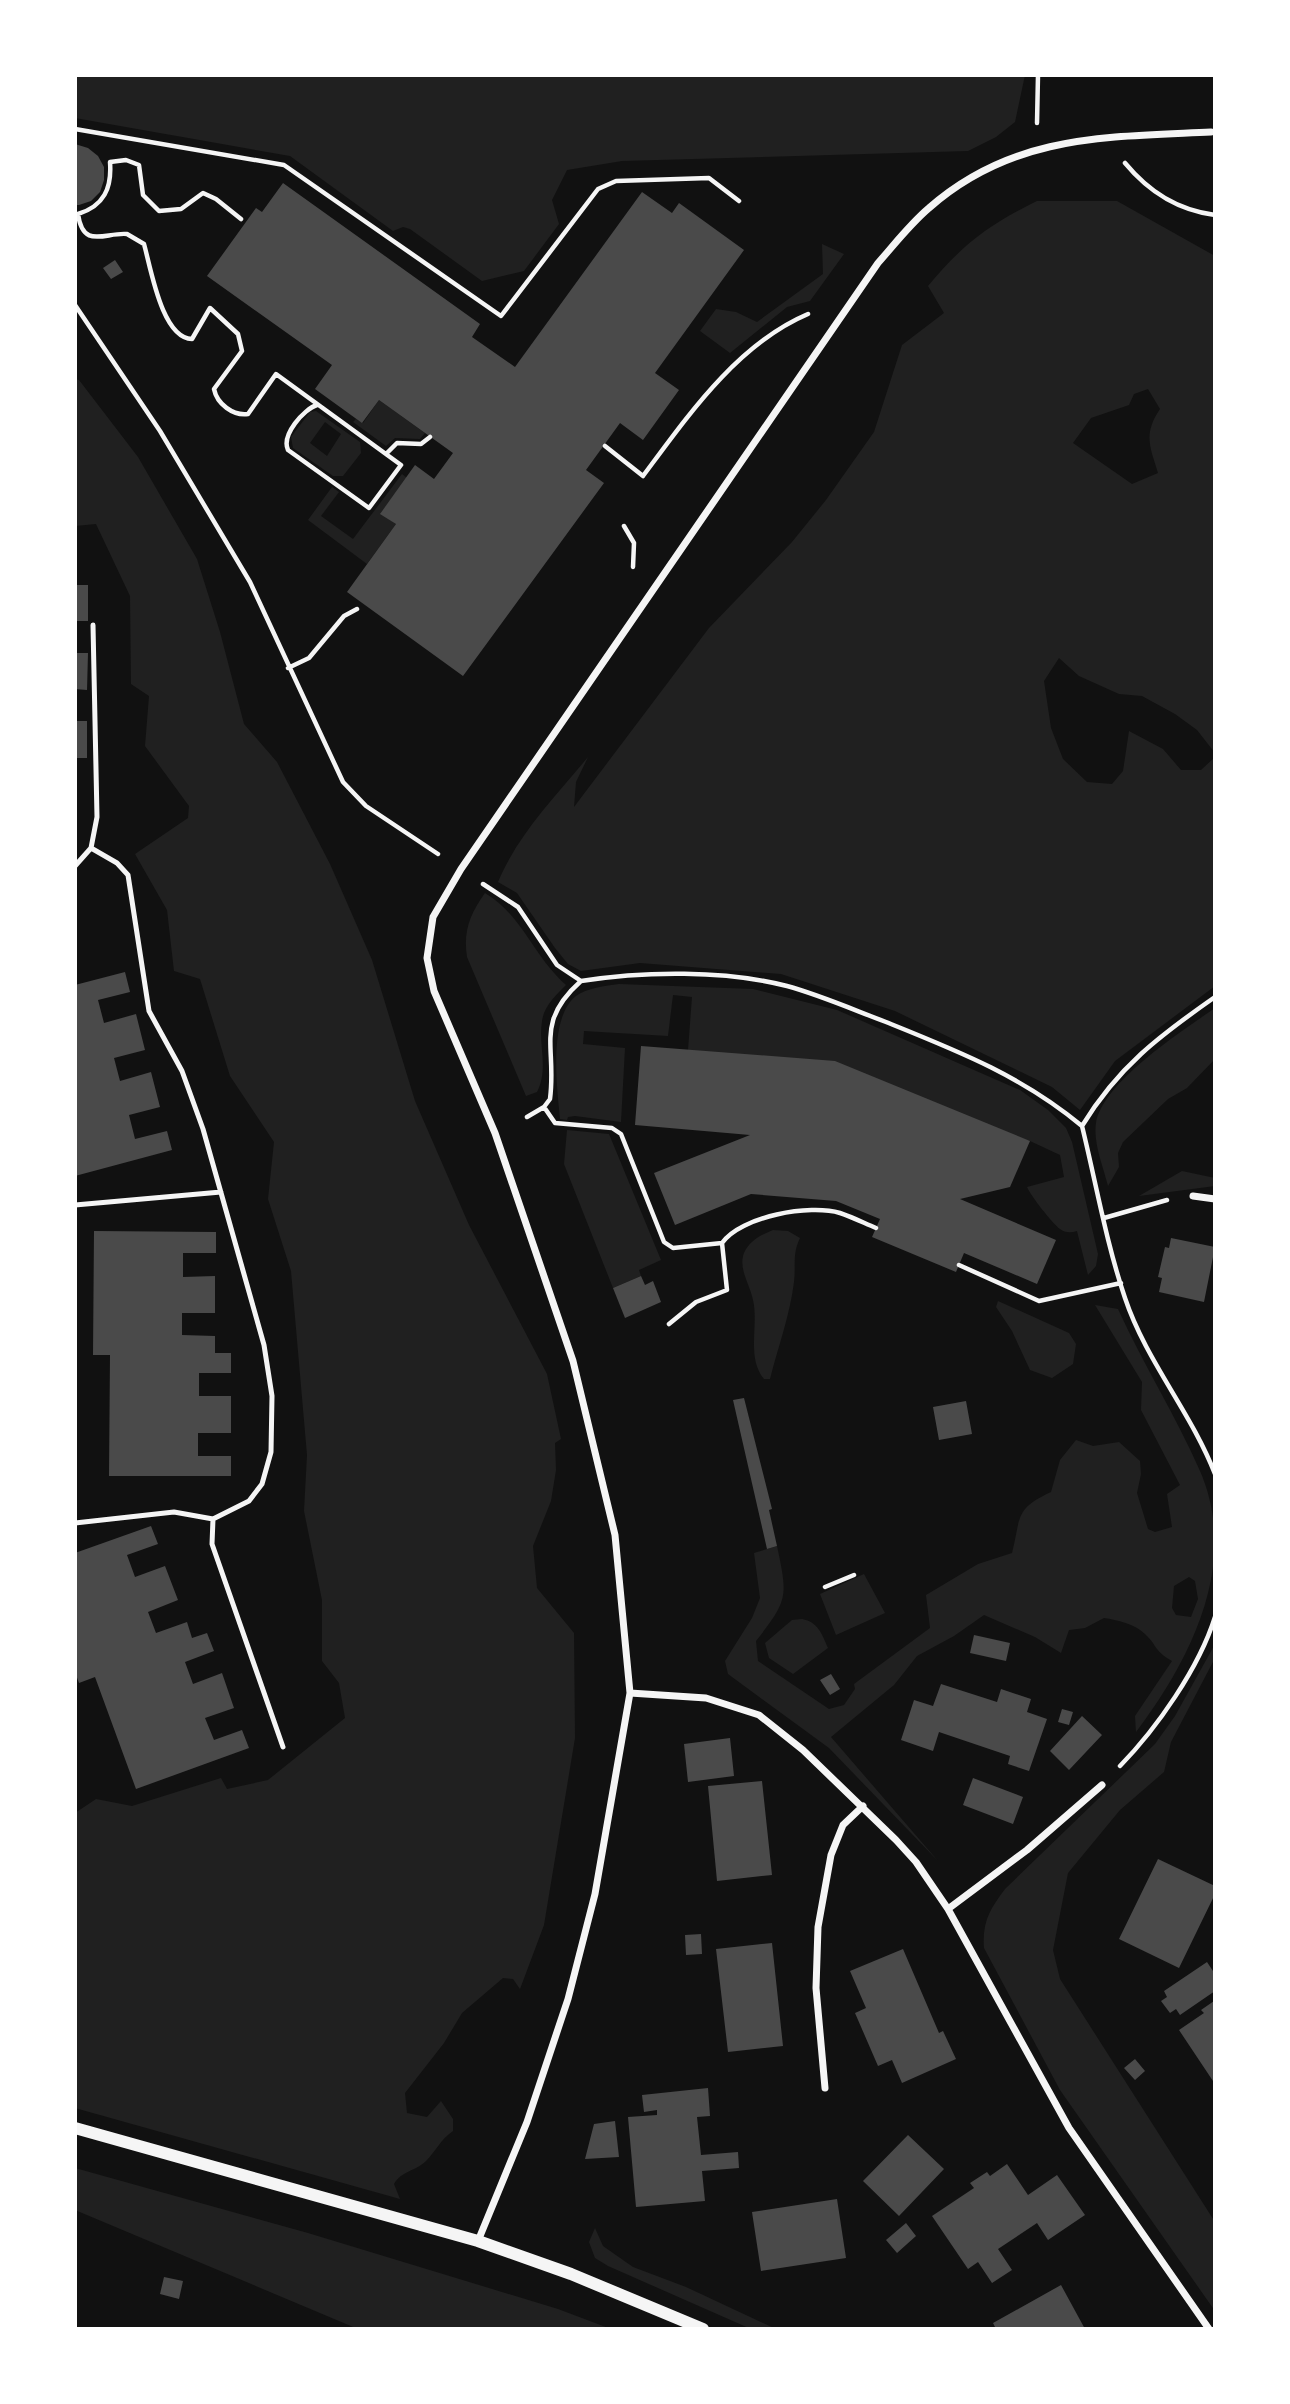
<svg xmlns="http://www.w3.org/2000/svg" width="1290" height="2404" viewBox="0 0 1290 2404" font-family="'IBM Plex Sans',sans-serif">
	<rect width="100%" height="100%" fill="#111"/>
	<!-- green -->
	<path fill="#202020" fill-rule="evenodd" d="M 75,75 L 1025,75 L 1015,122 L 996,137 L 968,151 L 622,161 L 567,170 L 552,200 L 559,224 L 524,271 L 482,281 L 410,229 L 403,227 L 393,231 L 290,156 L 75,118 Z
		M 1037,201 L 1117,201 L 1215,256 L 1215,753 L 1197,730 L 1175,714 L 1142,696 L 1119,694 L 1079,676 L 1059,658 L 1044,681 L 1051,728 L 1063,759 L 1087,782 L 1112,784 L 1123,771 L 1129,731 L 1163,749 L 1181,770 L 1201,770 L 1215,757 L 1215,986 L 1115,1061 L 1080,1110 L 1052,1087 L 895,1011 L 781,974 L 640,963 L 581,971 L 568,964 L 555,948 L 517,893 L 498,882 C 518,834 555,797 588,757 L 576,782 L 574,807 L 709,628 L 792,542 L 826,500 L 874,432 L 902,345 L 944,313 L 928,286 C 963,244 988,225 1037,201 ZM 1148,389 L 1160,409 C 1143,434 1150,447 1158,473 L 1132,484 L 1073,443 L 1091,418 L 1129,405 L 1134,394 Z
		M 822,244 L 844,254 L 810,301 L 787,307 L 730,353 L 700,331 L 716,309 L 736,312 L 757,322 L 823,274 Z
		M 75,379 L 79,380 L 138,457 L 197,559 L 220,632 L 244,724 L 277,762 L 330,864 L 372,960 L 415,1101 L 469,1225 L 547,1374 L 561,1439 L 555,1443 L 556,1470 L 551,1501 L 533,1546 L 537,1588 L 574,1633 L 575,1738 L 544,1925 L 520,1989 L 513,1979 L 503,1978 L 462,2013 L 444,2043 L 405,2093 L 407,2113 L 427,2117 L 441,2101 L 453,2119 L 453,2131 C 440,2140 436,2151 426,2161 C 416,2171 401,2171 394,2184 L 400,2199 L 75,2108 L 75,1813 L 96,1799 L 132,1806 L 221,1778 L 227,1789 L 268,1780 L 345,1718 L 339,1683 L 322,1661 L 322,1600 L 304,1511 L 307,1455 L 291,1271 L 268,1199 L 274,1142 L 230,1076 L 200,979 L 174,971 L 167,910 L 135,854 L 188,818 L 189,806 L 145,746 L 149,696 L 131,684 L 130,596 L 96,524 L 75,526 Z
		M 379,400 L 425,433 L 420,439 L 395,438 L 386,446 L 353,422 L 356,419 L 363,423 Z
		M 316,411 L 360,442 L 361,453 L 343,476 L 333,476 L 293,448 L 291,437 L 310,412 ZM 325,422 L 341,434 L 327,456 L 310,443 Z
		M 402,474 L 407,478 L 381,513 L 396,524 L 367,564 L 308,520 L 332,487 L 339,492 L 321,516 L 353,539 Z
		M 485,893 C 523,916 533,956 566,985 C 556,995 544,1006 542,1021 C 538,1046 549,1068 537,1092 L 526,1096 L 467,957 C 463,931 470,914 485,893 Z
		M 619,984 L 753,989 L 837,1010 L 1020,1090 L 1048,1110 L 1066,1128 L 1072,1142 L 1098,1254 L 1096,1266 L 1088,1275 L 1077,1231 C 1071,1233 1065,1233 1060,1229 C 1052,1223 1031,1196 1027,1187 L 1064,1177 L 1060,1155 L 1030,1141 L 688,1050 L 692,997 L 673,995 L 668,1036 L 584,1031 L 583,1044 L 625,1048 L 621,1122 L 575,1116 L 568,1117 L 567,1120 L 560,1119 C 557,1087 548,1018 576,996 C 587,988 605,986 619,984 Z
		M 1215,1008 L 1215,1059 L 1187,1088 L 1168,1099 L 1123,1142 L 1118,1153 L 1119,1167 L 1108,1186 C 1103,1166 1093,1143 1096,1123 C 1103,1082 1182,1031 1215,1008 Z
		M 567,1130 L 609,1134 L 661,1260 L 639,1270 L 641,1276 L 613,1288 L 564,1164 Z
		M 1182,1171 L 1215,1178 L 1215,1186 L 1139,1196 Z
		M 773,1230 L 788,1231 L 800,1238 C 792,1254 796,1266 794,1282 C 790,1315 778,1347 770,1379 L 764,1379 C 746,1357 759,1325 753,1300 C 750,1284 738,1269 744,1253 C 750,1240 761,1235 773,1230 Z
		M 998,1301 L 1069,1333 L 1076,1344 L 1073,1364 L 1052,1378 L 1030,1370 L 1012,1331 L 996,1307 Z
		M 1095,1305 L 1118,1309 C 1143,1364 1176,1416 1200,1471 C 1240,1563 1191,1659 1136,1732 L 1135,1716 L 1172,1661 C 1153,1650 1158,1646 1145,1634 C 1135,1624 1117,1620 1104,1618 L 1085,1628 L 1069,1630 L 1061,1653 L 1035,1637 L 984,1615 L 954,1636 L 917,1656 L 894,1685 L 831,1737 L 938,1861 L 829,1748 L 728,1674 L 725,1661 L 752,1618 L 760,1598 L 754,1553 L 777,1546 C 788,1597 788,1600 756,1641 L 758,1661 L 829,1709 L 844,1705 L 855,1689 L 854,1684 L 930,1628 L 926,1595 L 978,1564 L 1012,1553 C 1021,1518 1014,1509 1051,1492 L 1060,1460 L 1076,1440 L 1093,1446 L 1119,1442 L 1140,1461 L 1141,1474 L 1137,1493 L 1148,1529 L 1155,1532 L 1172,1527 L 1167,1494 L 1180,1485 L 1141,1410 L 1142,1382 ZM 1189,1577 L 1195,1581 L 1198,1599 L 1191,1617 L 1176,1615 L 1172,1608 L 1174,1586 Z
		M 864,1574 L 885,1613 L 836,1635 L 820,1594 Z
		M 802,1619 C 818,1622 822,1634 828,1648 L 793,1674 L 769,1658 L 765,1643 L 792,1620 Z
		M 1215,1644 L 1215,1658 L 1171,1742 L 1164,1772 L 1120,1810 L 1068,1873 L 1053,1950 L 1060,1979 L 1215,2222 L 1215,2311 L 1060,2090 L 984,1948 C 982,1922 990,1909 1005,1889 L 1155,1744 L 1175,1716 Z
		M 75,2168 L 308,2233 L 558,2309 L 611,2329 L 358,2329 L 75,2210 Z
		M 595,2228 L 603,2246 L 633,2267 L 686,2287 L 776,2329 L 751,2329 L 608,2266 L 595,2258 L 589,2242 Z"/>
	<!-- building -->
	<path fill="#4a4a4a" d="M 75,144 L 88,148 L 98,156 L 104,167 L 104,180 L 100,192 L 91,201 L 79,205 L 75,205 Z
		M 283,183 L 480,324 L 472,337 L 515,367 L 642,192 L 672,213 L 679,203 L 744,250 L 655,373 L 679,390 L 643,440 L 620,423 L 586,470 L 604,483 L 463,676 L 347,592 L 396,524 L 380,514 L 415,465 L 434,479 L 453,453 L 379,400 L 362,423 L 315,389 L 332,365 L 207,276 L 256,208 L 262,212 Z
		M 115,260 L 123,272 L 111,279 L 103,268 Z
		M 75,585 L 88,585 L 88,621 L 75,621 Z
		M 75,653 L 88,653 L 87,690 L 75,689 Z
		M 75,721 L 87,721 L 87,758 L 75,758 Z
		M 125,972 L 130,992 L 98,1000 L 104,1023 L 136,1014 L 145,1050 L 114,1058 L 120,1081 L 151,1072 L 160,1107 L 129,1115 L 135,1139 L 167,1131 L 172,1150 L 75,1176 L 75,985 Z
		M 641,1046 L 835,1061 L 1030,1141 L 1010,1187 L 960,1199 L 1056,1240 L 1037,1284 L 964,1253 L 956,1272 L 872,1237 L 880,1219 L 836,1201 L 751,1194 L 675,1225 L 654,1173 L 750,1135 L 635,1125 Z
		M 94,1231 L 216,1232 L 216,1253 L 183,1253 L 183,1277 L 215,1276 L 215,1313 L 182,1313 L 182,1335 L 215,1336 L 215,1353 L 231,1353 L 231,1373 L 199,1373 L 199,1396 L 231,1396 L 231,1433 L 198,1433 L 198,1456 L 231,1456 L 231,1476 L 109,1476 L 110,1355 L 93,1355 Z
		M 1171,1238 L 1215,1247 L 1204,1302 L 1159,1292 L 1162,1278 L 1158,1277 L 1165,1247 L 1169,1248 Z
		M 641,1276 L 645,1285 L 653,1281 L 661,1302 L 625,1318 L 613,1288 Z
		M 744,1398 L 772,1509 L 769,1510 L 777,1546 L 767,1549 L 733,1400 Z
		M 966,1401 L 972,1434 L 939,1440 L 933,1407 Z
		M 151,1526 L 158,1544 L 127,1555 L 135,1577 L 165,1566 L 178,1600 L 148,1612 L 156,1633 L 187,1622 L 192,1638 L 207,1633 L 214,1651 L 185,1662 L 193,1684 L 222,1673 L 234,1708 L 205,1718 L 214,1740 L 242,1730 L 249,1748 L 136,1789 L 95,1677 L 79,1683 L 75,1672 L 75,1553 Z
		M 974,1635 L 1010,1643 L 1006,1661 L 970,1653 Z
		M 831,1674 L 840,1689 L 830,1695 L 820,1680 Z
		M 941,1684 L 997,1702 L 1001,1689 L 1031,1699 L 1027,1712 L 1047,1719 L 1029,1771 L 1008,1764 L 1010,1756 L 939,1732 L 933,1751 L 901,1740 L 914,1700 L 933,1706 Z
		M 1062,1709 L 1073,1712 L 1069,1725 L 1058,1722 Z
		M 1082,1716 L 1102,1735 L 1069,1770 L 1050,1751 Z
		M 730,1738 L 734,1776 L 688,1782 L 684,1744 Z
		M 973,1778 L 1023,1797 L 1013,1824 L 963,1805 Z
		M 762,1781 L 772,1875 L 717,1881 L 708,1786 Z
		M 1158,1859 L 1215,1886 L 1215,1894 L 1179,1968 L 1119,1939 Z
		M 701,1934 L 702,1954 L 686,1955 L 685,1935 Z
		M 772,1943 L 783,2046 L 728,2052 L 716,1949 Z
		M 903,1949 L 939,2033 L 943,2031 L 956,2059 L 902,2083 L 892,2060 L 878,2066 L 855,2013 L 866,2008 L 850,1971 Z
		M 1207,1962 L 1215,1974 L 1215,1991 L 1180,2015 L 1176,2009 L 1170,2013 L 1161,2001 L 1167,1997 L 1164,1991 Z
		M 1214,2001 L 1215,2003 L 1215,2084 L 1179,2030 L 1204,2013 L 1201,2010 Z
		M 1135,2059 L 1145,2071 L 1135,2080 L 1124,2068 Z
		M 708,2088 L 710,2116 L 697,2117 L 701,2155 L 738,2152 L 739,2168 L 702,2171 L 705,2201 L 636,2207 L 628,2117 L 657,2115 L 657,2110 L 644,2112 L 642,2095 Z
		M 615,2121 L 619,2157 L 585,2159 L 594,2124 Z
		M 908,2135 L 944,2169 L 899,2216 L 863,2181 Z
		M 1007,2164 L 1028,2195 L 1057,2175 L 1085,2215 L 1048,2240 L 1037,2223 L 998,2249 L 1012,2270 L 992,2283 L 978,2262 L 968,2269 L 932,2216 L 974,2188 L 970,2183 L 987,2172 L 990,2176 Z
		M 837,2199 L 846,2258 L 761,2271 L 752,2212 Z
		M 906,2223 L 916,2236 L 897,2253 L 886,2240 Z
		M 164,2277 L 183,2281 L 179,2299 L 160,2294 Z
		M 1061,2285 L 1085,2329 L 996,2329 L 993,2323 Z"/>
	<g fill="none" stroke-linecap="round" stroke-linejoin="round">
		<!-- path -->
		<path stroke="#f5f5f5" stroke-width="4.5" d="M 1037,123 L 1038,75
			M 75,129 L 284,165 L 501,316 L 598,189 L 616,181 L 709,178 L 739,201
			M 1125,163 C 1149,192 1177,210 1215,215
			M 241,219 L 216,199 L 203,193 L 181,209 L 159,211 L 143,195 L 139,165 L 126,160 L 110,162 C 112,188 104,206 78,214 C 83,250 105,232 127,234 L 144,244 C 151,269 162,338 192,339 L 210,308 L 238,334 L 242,351 L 214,389 C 217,404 233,416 248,414 L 276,374 L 401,465 L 369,508 L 288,450 C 281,435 304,409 317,405
			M 75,305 L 160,431 L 250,582 L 343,782 L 366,806 L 438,854
			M 605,446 L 643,476 C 687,417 737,344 808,314
			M 386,454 L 397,443 L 421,444 L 430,437
			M 624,526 L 634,543 L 633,567
			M 288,668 L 309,658 L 344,616 L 357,609
			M 483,884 L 518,907 L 557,965 L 581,981 C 644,971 725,970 787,986 C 820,995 854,1010 886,1022 C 958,1051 1022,1076 1082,1126
			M 1215,997 C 1159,1036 1118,1067 1082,1126 C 1096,1183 1106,1242 1125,1298 C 1146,1361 1191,1412 1215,1474
			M 544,1107 L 555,1123 L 612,1128 L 621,1134 L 664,1242 L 673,1248 L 722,1243
			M 527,1117 L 544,1107 L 550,1099 C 557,1046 534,1023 581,981
			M 1104,1218 L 1167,1200
			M 959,1265 L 1039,1301 L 1121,1283
			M 669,1324 L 696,1302 L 727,1290 L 722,1243 C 741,1216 810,1204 840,1213 C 852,1217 864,1223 876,1228
			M 825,1587 L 854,1575
			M 1120,1766 C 1157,1728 1199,1668 1215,1617"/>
		<!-- service -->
		<path stroke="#f5f5f5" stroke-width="5" d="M 91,848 L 117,863 L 128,875 L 149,1011 L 182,1071 L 203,1129 L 264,1345 L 272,1396 L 271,1452 L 262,1484 L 249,1501 L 213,1519 L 212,1544 L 283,1747
			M 75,866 L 91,848 L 97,817 L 93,625
			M 75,1205 L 221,1192
			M 75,1523 L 174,1512 L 213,1519"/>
		<!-- minor -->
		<path stroke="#f5f5f5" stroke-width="7" d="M 1193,1196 L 1215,1199
			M 630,1693 L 706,1698 L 759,1715 L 803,1750 L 896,1840 L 916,1862 L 948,1909 L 1069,2128 L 1209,2329
			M 948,1909 L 1027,1850 L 1102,1785
			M 825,2088 L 816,1988 L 818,1927 L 831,1855 L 843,1825 L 863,1806
			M 478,2241 L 527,2122 L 568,1999 L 595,1894 L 630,1693 L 615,1535 L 573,1361 L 495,1133 L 434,991 L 427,958 L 433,917 L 461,869 L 878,263 C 894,245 910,224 929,208 C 1013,134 1107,137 1211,132"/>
		<!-- tertiary -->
		<path stroke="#f5f5f5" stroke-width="12" d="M 75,2128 L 478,2241 L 571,2274 L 703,2329"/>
	</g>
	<!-- border -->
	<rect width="1290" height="2404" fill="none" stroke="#ffffff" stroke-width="154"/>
</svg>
